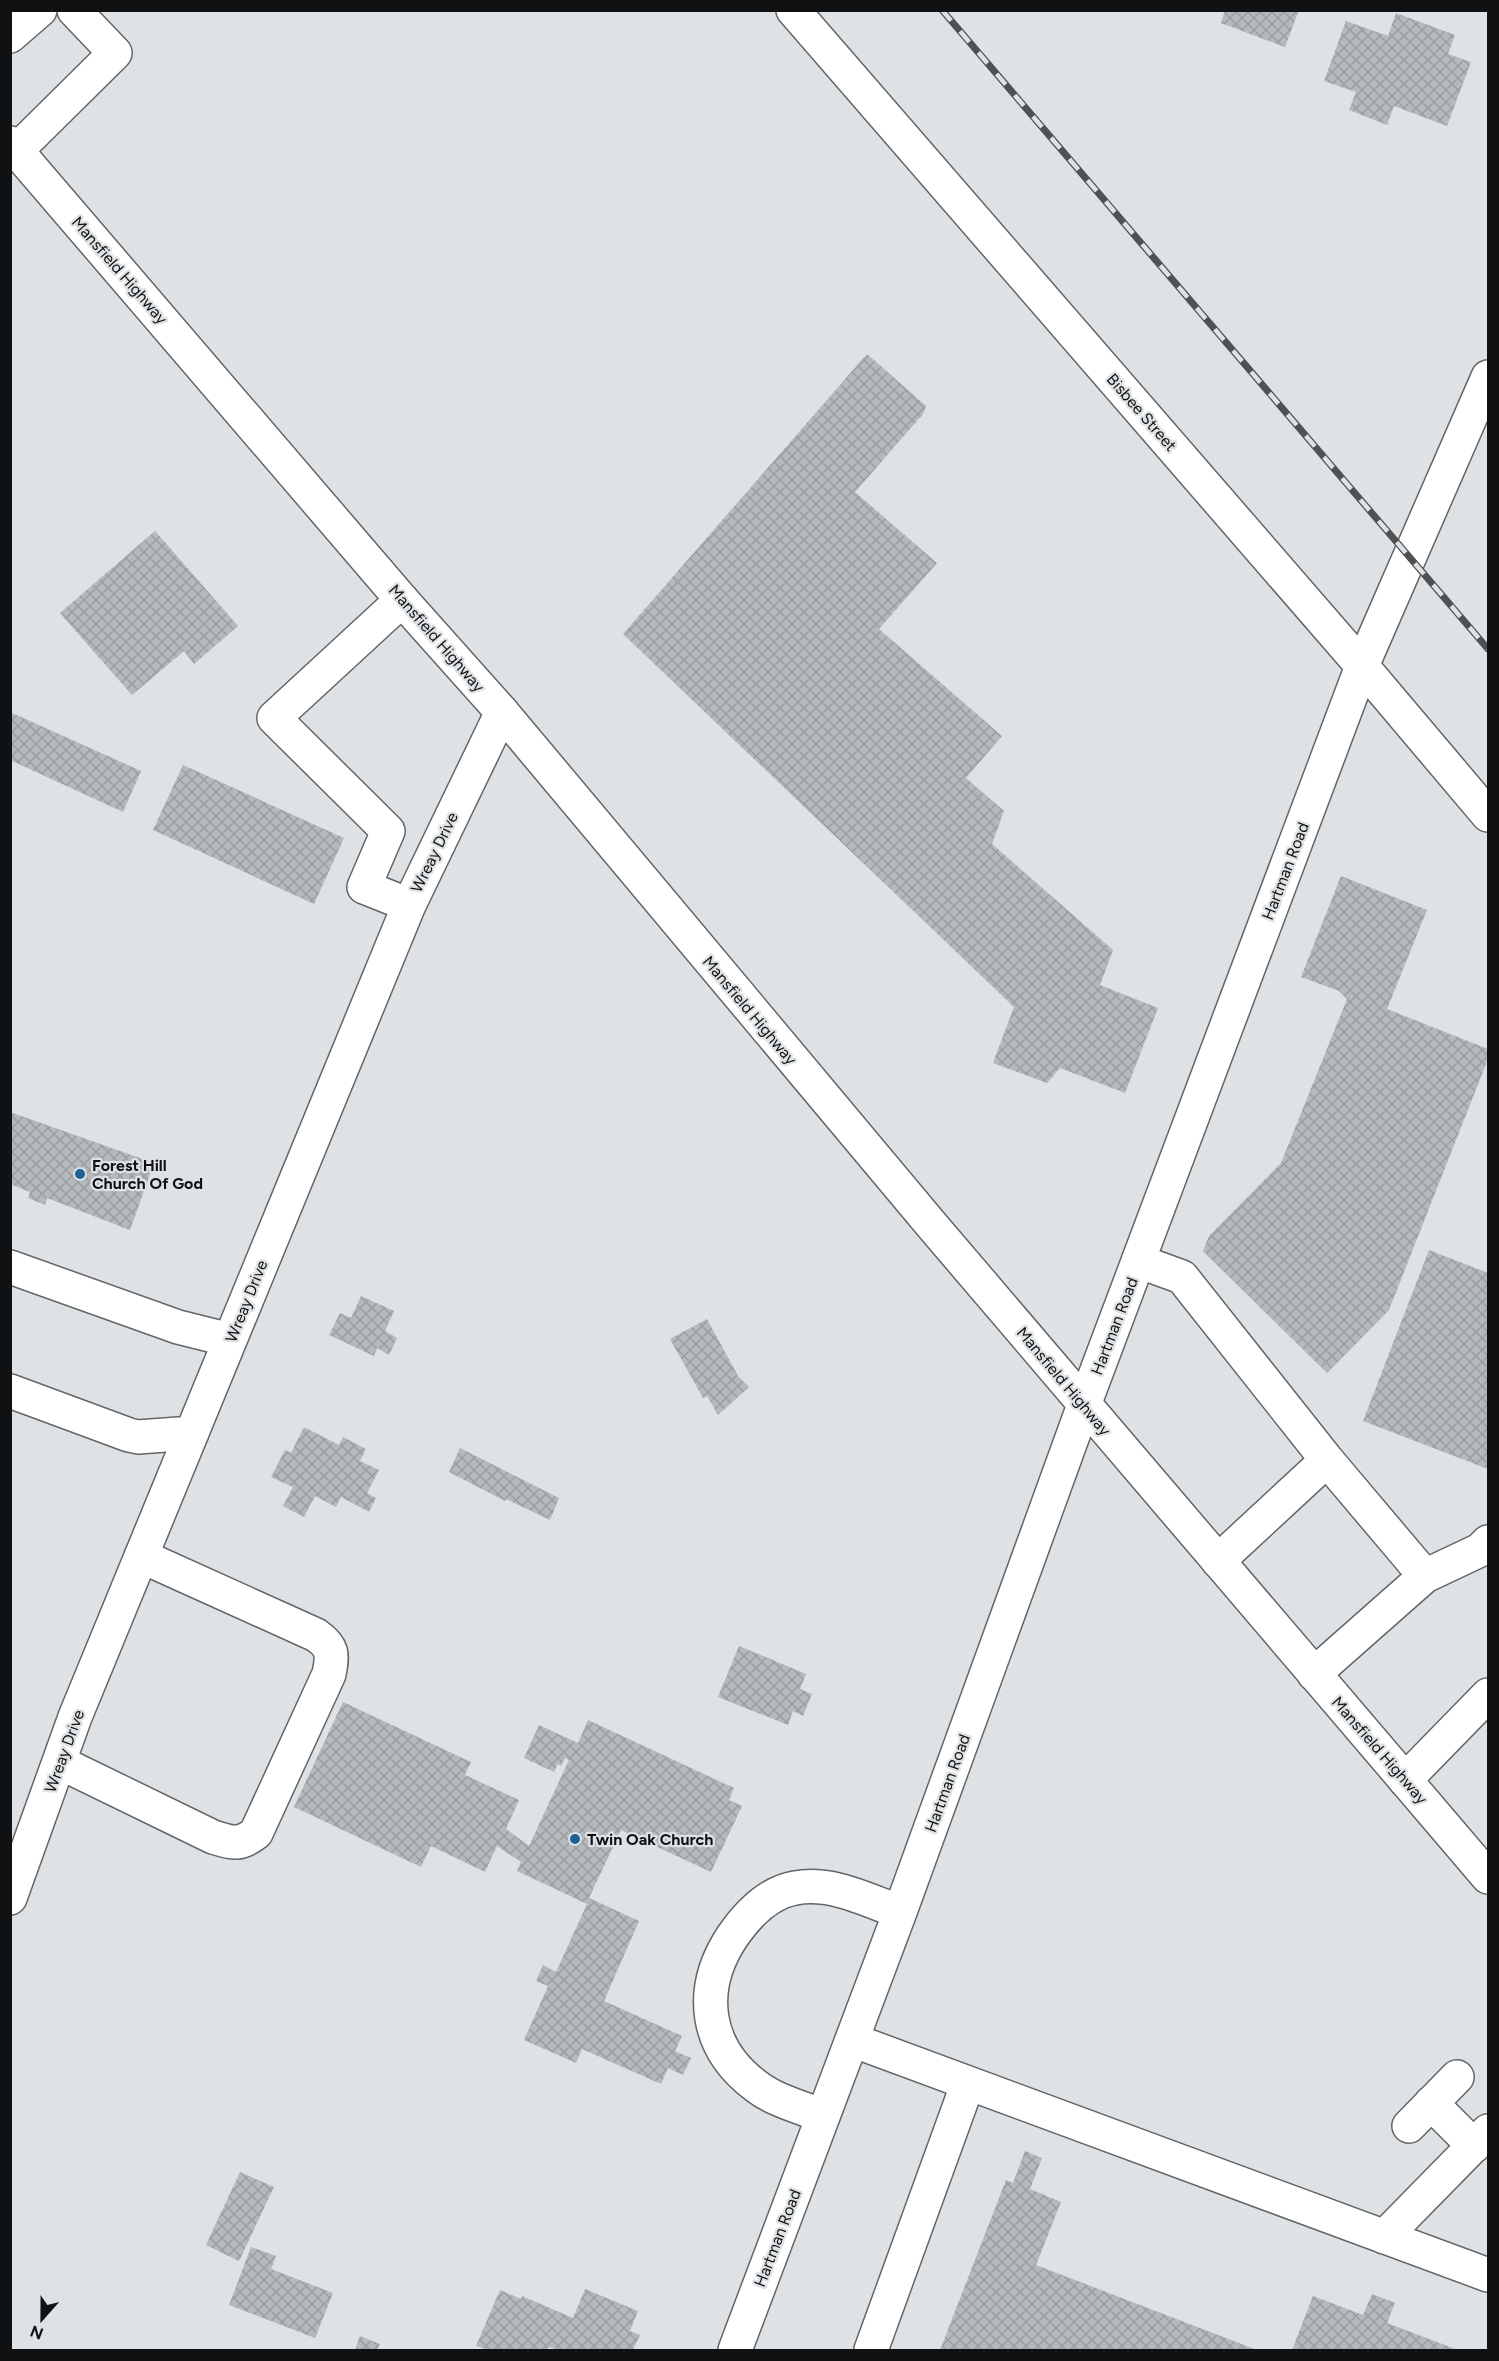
<svg xmlns="http://www.w3.org/2000/svg" width="1499" height="2361" viewBox="0 0 1499 2361" font-family="Figtree,sans-serif">
	<defs>
		<pattern id="building-cross-hatch" width="8" height="8" patternUnits="userSpaceOnUse" patternTransform="scale(1.5)"><rect width="8" height="8" fill="#b6b9bc"/><path d="M0 0l8 8M0 8l8-8" fill="none" stroke="#9b9ea1"/></pattern>
	</defs>
	<rect width="100%" height="100%" fill="#dfe2e4"/>
	<!-- building -->
	<path fill="url(#building-cross-hatch)" d="M 1225,10 L 1299,10 L 1285,47 L 1221,23 Z
		M 1396,13 L 1455,35 L 1448,54 L 1471,62 L 1447,126 L 1394,106 L 1387,125 L 1349,110 L 1356,92 L 1324,81 L 1346,21 L 1388,36 Z
		M 867,354 L 926,406 L 923,414 L 855,492 L 937,563 L 879,629 L 1002,736 L 966,778 L 1004,811 L 992,844 L 1113,950 L 1100,985 L 1158,1008 L 1125,1093 L 1060,1068 L 1047,1083 L 993,1063 L 1014,1007 L 623,634 Z
		M 155,531 L 238,626 L 194,664 L 184,651 L 132,695 L 60,613 Z
		M 10,712 L 141,771 L 123,812 L 10,760 Z
		M 183,765 L 344,838 L 314,904 L 153,830 Z
		M 1341,876 L 1427,910 L 1387,1009 L 1488,1049 L 1488,1059 L 1389,1310 L 1327,1373 L 1203,1251 L 1209,1236 L 1281,1163 L 1347,999 L 1339,991 L 1301,977 Z
		M 10,1112 L 154,1163 L 130,1230 L 47,1198 L 45,1205 L 28,1198 L 30,1192 L 10,1184 Z
		M 1429,1250 L 1488,1273 L 1488,1469 L 1363,1421 Z
		M 361,1296 L 394,1311 L 385,1331 L 397,1338 L 389,1355 L 377,1348 L 374,1356 L 329,1335 L 340,1313 L 351,1318 Z
		M 707,1319 L 738,1376 L 749,1387 L 718,1415 L 707,1396 L 703,1398 L 670,1339 Z
		M 304,1427 L 339,1445 L 343,1437 L 366,1449 L 360,1461 L 379,1470 L 367,1493 L 376,1498 L 369,1512 L 341,1497 L 336,1507 L 315,1496 L 304,1517 L 283,1506 L 293,1487 L 271,1477 L 285,1450 L 291,1453 Z
		M 460,1448 L 559,1498 L 550,1520 L 506,1499 L 505,1501 L 449,1472 Z
		M 739,1646 L 806,1674 L 800,1689 L 812,1694 L 803,1716 L 793,1711 L 788,1725 L 718,1697 Z
		M 343,1702 L 471,1762 L 465,1775 L 519,1800 L 506,1829 L 529,1846 L 569,1760 L 565,1758 L 561,1766 L 558,1764 L 554,1772 L 524,1758 L 539,1725 L 578,1743 L 588,1720 L 734,1788 L 729,1800 L 742,1806 L 711,1872 L 621,1830 L 589,1898 L 639,1921 L 604,2001 L 682,2036 L 675,2051 L 691,2058 L 683,2075 L 668,2068 L 661,2084 L 582,2049 L 576,2063 L 524,2040 L 548,1986 L 536,1981 L 543,1965 L 556,1972 L 587,1904 L 517,1871 L 521,1862 L 497,1846 L 485,1872 L 431,1846 L 421,1867 L 294,1807 Z
		M 1025,2151 L 1042,2158 L 1030,2189 L 1061,2202 L 1036,2265 L 1257,2350 L 940,2350 L 1006,2180 L 1013,2183 Z
		M 240,2172 L 274,2187 L 239,2261 L 206,2245 Z
		M 251,2247 L 276,2256 L 271,2269 L 333,2293 L 315,2338 L 229,2305 Z
		M 585,2289 L 638,2311 L 630,2331 L 640,2335 L 633,2350 L 558,2350 L 549,2347 L 547,2350 L 488,2350 L 476,2346 L 500,2290 L 521,2299 L 522,2296 L 573,2318 Z
		M 1372,2294 L 1395,2303 L 1387,2323 L 1458,2350 L 1292,2350 L 1313,2296 L 1363,2315 Z
		M 360,2336 L 380,2344 L 377,2350 L 355,2350 Z"/>
	<g fill="none" stroke-linecap="round" stroke-linejoin="round">
		<defs>
			<path id="minor" d="M 793,10 L 1362,666 L 1488,815
				M 10,36 L 40,10
				M 17,150 L 115,53 L 74,10
				M 402,600 L 274,718 L 388,831 L 364,887 L 409,905
				M 1138,1261 L 1182,1277 L 1327,1460 L 1218,1561
				M 10,1267 L 178,1327 L 230,1340
				M 10,1391 L 129,1435 L 138,1437 L 192,1433
				M 1425,1576 L 1480,1550 L 1488,1542
				M 1314,1674 L 1425,1576 L 1327,1460
				M 59,1762 L 213,1837 C 232,1843 239,1846 256,1833 L 329,1674 C 333,1654 333,1647 316,1635 L 141,1556
				M 1405,1780 L 1488,1695
				M 10,1898 L 75,1717 L 409,905 L 502,712
				M 852,2040 L 1488,2275
				M 1431,2103 L 1474,2146
				M 823,2116 C 801,2107 775,2101 756,2086 C 705,2048 697,1990 732,1937 C 747,1915 767,1893 795,1888 C 831,1881 867,1900 900,1912
				M 1409,2126 L 1457,2077
				M 1384,2237 L 1488,2131
				M 735,2350 L 900,1912 L 1084,1405 L 1362,666 L 1488,377
				M 871,2350 L 968,2083"/>
			<path id="major" d="M 10,143 L 402,600 L 502,712 L 930,1223 L 1488,1877"/>
		</defs>
		<!-- minor casing -->
		<use href="#minor" stroke="#636669" stroke-width="36"/>
		<!-- major casing -->
		<use href="#major" stroke="#636669" stroke-width="36"/>
		<!-- minor -->
		<use href="#minor" stroke="#fff" stroke-width="33"/>
		<!-- major -->
		<use href="#major" stroke="#fff" stroke-width="33"/>
		<defs>
			<path id="rail" d="M 942,10 L 1488,649"/>
		</defs>
		<!-- rail casing -->
		<use href="#rail" stroke="#4f5152" stroke-width="7"/>
		<!-- rail -->
		<use href="#rail" stroke="#dfe2e4" stroke-width="4.5" stroke-dasharray="14" stroke-linecap="butt"/>
	</g>
	<!-- markers -->
	<g fill="#1b6296" stroke="#dfe2e4" stroke-width="2">
		<circle cx="80" cy="1174" r="6"/>
		<circle cx="575" cy="1839" r="6"/>
	</g>
	<g text-anchor="middle" stroke-width="4.5" stroke-linejoin="round" paint-order="stroke">
		<!-- street labels -->
		<g font-size="16" fill="#101112" stroke="#dfe2e4">
			<text transform="translate(120 270) rotate(49)" y="6">Mansfield Highway</text>
			<text transform="translate(1142 412) rotate(49)" y="6">Bisbee Street</text>
			<text transform="translate(437 638) rotate(49)" y="6">Mansfield Highway</text>
			<text transform="translate(434 852) rotate(-64)" y="6">Wreay Drive</text>
			<text transform="translate(1285 871) rotate(-69)" y="6">Hartman Road</text>
			<text transform="translate(750 1010) rotate(50)" y="6">Mansfield Highway</text>
			<text transform="translate(246 1301) rotate(-68)" y="6">Wreay Drive</text>
			<text transform="translate(1114 1326) rotate(-69)" y="6">Hartman Road</text>
			<text transform="translate(1064 1381) rotate(50)" y="6">Mansfield Highway</text>
			<text transform="translate(1380 1750) rotate(49)" y="6">Mansfield Highway</text>
			<text transform="translate(64 1751) rotate(-70)" y="6">Wreay Drive</text>
			<text transform="translate(947 1783) rotate(-70)" y="6">Hartman Road</text>
			<text transform="translate(777 2238) rotate(-69)" y="6">Hartman Road</text>
		</g>
		<!-- poi labels -->
		<g font-size="16" font-weight="bold" fill="#101112" stroke="#dfe2e4" text-anchor="start">
			<text x="92" y="1171">Forest Hill<tspan x="92" dy="18">Church Of God</tspan></text>
			<text x="587" y="1845">Twin Oak Church</text>
		</g>
	</g>
	<!-- border -->
	<rect width="1499" height="2361" fill="none" stroke="#101112" stroke-width="24"/>
	<!-- north arrow -->
	<g transform="translate(42 2319) rotate(201)" stroke="#dfe2e4" stroke-width="4.5" paint-order="stroke">
	<path d="M0-4.5L10 22L0 15L-10 22Z" fill="#101112"/>
	<text y="-9" font-size="16" font-weight="bold" text-anchor="middle" fill="#101112">N</text>
	</g>
</svg>
